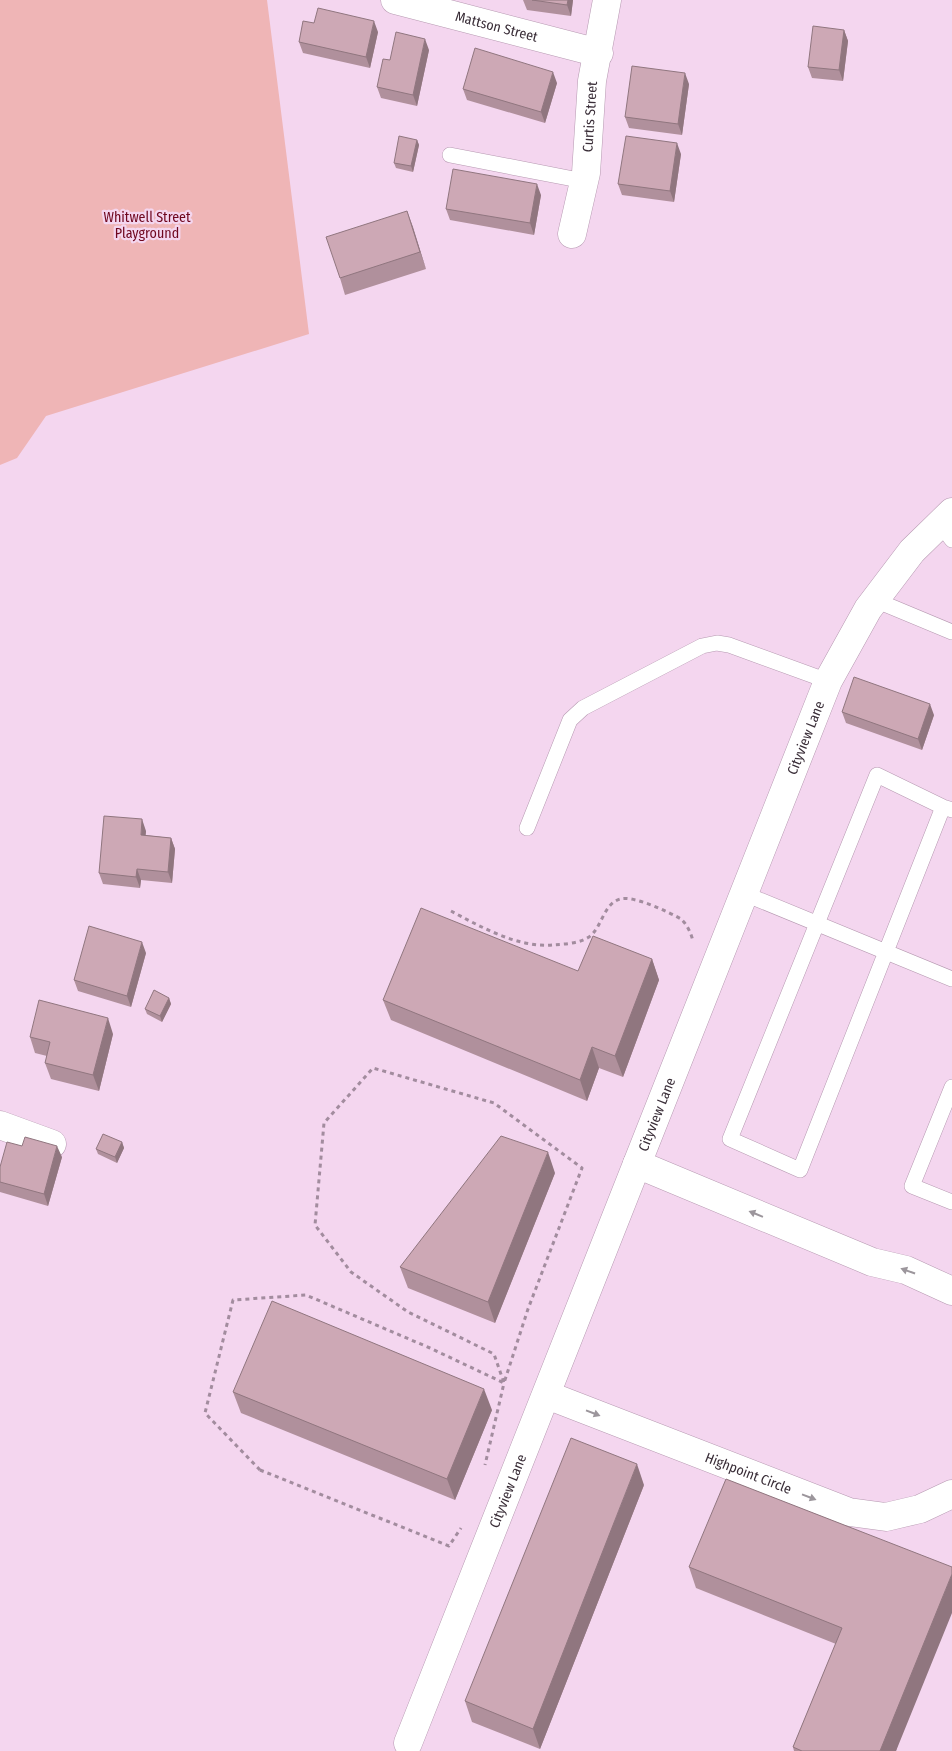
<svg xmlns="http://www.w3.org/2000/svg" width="952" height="1751" viewBox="0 0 952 1751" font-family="'Fira Sans Condensed',sans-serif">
	<rect width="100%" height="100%" fill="#f4d6ef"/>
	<!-- green -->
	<path fill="#efb5b6" d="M 0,0 L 267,0 L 309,334 L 46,416 L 17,458 L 0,465 Z"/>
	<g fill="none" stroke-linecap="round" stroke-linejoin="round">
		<defs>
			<path id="service" d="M 450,155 L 584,181
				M 940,524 L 952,540
				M 875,600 L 952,632
				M 943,807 L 877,775 L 730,1139 L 800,1170 L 943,807 L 952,810
				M 527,828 L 570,720 L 583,708 L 702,646 L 717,643 L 729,645 L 828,681
				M 745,894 L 952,979
				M 952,1087 L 912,1186 L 952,1202"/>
			<g id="minor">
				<path id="s1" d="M 395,0 L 599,53"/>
				<path id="s2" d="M 572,234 L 586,173 L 592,81 L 607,0"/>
				<path d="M 0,1125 L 52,1144"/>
				<path d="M 637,1164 L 872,1262 L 906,1270 L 952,1291"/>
				<path id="s3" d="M 547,1395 L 849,1512 L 886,1517 L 920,1509 L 952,1494"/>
				<path id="s4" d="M 408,1743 L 828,681 L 868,609 L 912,551 L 952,512"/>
			</g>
		</defs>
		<!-- service casing -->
		<use href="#service" stroke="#b699b1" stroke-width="16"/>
		<!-- minor casing -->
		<use href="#minor" stroke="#b699b1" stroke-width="29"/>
		<!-- path -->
		<path stroke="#a28c9e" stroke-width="3" stroke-dasharray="4 4" stroke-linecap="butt" d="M 451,911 C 479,926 518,948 552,945 C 564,944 578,944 589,937 C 602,928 603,904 620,899 C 633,895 669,912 681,919 C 687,924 692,935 693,942
			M 260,1470 L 205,1413 L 233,1300 L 306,1295 L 430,1348 L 504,1383 L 528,1309 L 582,1168 L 494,1103 L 373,1068 L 324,1123 L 315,1225 L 351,1272 L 408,1312 L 494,1354 L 504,1383 L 485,1465
			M 260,1470 L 449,1546 L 461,1528"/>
		<!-- service -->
		<use href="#service" stroke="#fff" stroke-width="15"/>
		<!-- minor -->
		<use href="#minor" stroke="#fff" stroke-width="28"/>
	</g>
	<!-- wall -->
	<path fill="#b0909c" d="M 523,0 L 573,0 L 571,16 L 527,10 Z
		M 314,23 L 378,32 L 370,68 L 303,53 L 299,42 Z
		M 844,30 L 848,41 L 843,81 L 812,78 L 808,67 Z
		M 429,50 L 417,106 L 381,98 L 377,87 L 390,60 Z
		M 557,83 L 545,123 L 467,100 L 463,89 Z
		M 689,84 L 682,135 L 629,128 L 625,117 Z
		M 417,140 L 419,145 L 413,172 L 396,168 L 394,163 Z
		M 681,154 L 674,202 L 622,195 L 618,184 Z
		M 541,195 L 534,235 L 450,220 L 446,209 Z
		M 407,211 L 426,269 L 345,295 L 340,278 Z
		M 842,712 L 934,715 L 922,750 L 846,723 Z
		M 146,831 L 145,835 L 171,838 L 175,849 L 172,883 L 141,880 L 140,888 L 103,884 L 99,873 Z
		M 146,953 L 131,1007 L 78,991 L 74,980 Z
		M 652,959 L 659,980 L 623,1077 L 599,1068 L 587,1101 L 391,1020 L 383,1000 L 578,971 Z
		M 169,998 L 171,1004 L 162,1022 L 147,1014 L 145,1009 Z
		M 113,1034 L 99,1091 L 51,1079 L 45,1063 L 47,1056 L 35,1053 L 30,1037 Z
		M 122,1142 L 124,1148 L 117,1163 L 98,1154 L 96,1149 Z
		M 62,1157 L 48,1206 L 0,1192 L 0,1167 Z
		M 555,1173 L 495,1323 L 408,1288 L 400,1267 Z
		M 233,1392 L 492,1410 L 455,1500 L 241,1413 Z
		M 644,1485 L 540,1749 L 472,1722 L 465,1701 Z
		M 689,1567 L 952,1567 L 896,1751 L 794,1751 L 793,1747 L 836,1644 L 696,1588 Z"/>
	<!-- shaded-wall -->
	<path fill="#90767f" d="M 568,0 L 573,0 L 571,16 L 567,5 Z
		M 374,21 L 378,32 L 370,68 L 366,57 Z
		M 844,30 L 848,41 L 843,81 L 839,70 Z
		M 425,39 L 429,50 L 417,106 L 413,95 Z
		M 553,72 L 557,83 L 545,123 L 541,112 Z
		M 685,73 L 689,84 L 682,135 L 678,124 Z
		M 417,140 L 419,145 L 413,172 L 411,166 Z
		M 677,143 L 681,154 L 674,202 L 670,191 Z
		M 537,184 L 541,195 L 534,235 L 530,223 Z
		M 407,211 L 413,227 L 426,269 L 420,252 Z
		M 930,704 L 934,715 L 922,750 L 918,739 Z
		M 142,819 L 146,831 L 145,846 L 141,835 Z
		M 171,838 L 175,849 L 172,883 L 168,872 Z
		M 137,869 L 141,880 L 140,888 L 136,877 Z
		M 142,942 L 146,953 L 131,1007 L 127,996 Z
		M 652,959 L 659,980 L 623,1077 L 615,1056 Z
		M 169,998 L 171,1004 L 162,1022 L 160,1016 Z
		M 108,1018 L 113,1034 L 99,1091 L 93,1075 Z
		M 592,1047 L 599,1068 L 587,1101 L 580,1080 Z
		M 122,1142 L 124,1148 L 117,1163 L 115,1157 Z
		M 57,1146 L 62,1157 L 48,1206 L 44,1194 Z
		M 548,1152 L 555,1173 L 495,1323 L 488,1302 Z
		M 484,1389 L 492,1410 L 455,1500 L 447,1479 Z
		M 637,1464 L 644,1485 L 540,1749 L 533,1729 Z
		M 952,1574 L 952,1613 L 896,1751 L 880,1751 Z"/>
	<!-- building -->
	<path fill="#cda8b5" stroke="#90767f" d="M 532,0 L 568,0 L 567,5 Z
		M 318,8 L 374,21 L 366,57 L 299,42 L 303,21 L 314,23 Z
		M 813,26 L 844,30 L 839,70 L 808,67 Z
		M 396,32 L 425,39 L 413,95 L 377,87 L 383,59 L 390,60 Z
		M 475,48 L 553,72 L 541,112 L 463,89 Z
		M 632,66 L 685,73 L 678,124 L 625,117 Z
		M 399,136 L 417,140 L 411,166 L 394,163 Z
		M 626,136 L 677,143 L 670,191 L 618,184 Z
		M 453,169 L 537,184 L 530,223 L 446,209 Z
		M 407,211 L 420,252 L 340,278 L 326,237 Z
		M 854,677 L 930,704 L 918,739 L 842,712 Z
		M 104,816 L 142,819 L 141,835 L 171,838 L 168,872 L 137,869 L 136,877 L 99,873 Z
		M 421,908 L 578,971 L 593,936 L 652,959 L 615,1056 L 592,1047 L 580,1080 L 383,1000 Z
		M 89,926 L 142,942 L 127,996 L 74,980 Z
		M 154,990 L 169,998 L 160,1016 L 145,1009 Z
		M 39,1000 L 108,1018 L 93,1075 L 45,1063 L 50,1042 L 30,1037 Z
		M 103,1134 L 122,1142 L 115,1157 L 96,1149 Z
		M 501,1136 L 548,1152 L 488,1302 L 400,1267 Z
		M 25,1137 L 57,1146 L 44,1194 L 0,1182 L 0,1167 L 7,1142 L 22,1146 Z
		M 272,1301 L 484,1389 L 447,1479 L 233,1392 Z
		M 571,1438 L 637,1464 L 533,1729 L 465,1701 Z
		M 726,1479 L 952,1567 L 952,1574 L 880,1751 L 802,1751 L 793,1747 L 842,1628 L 689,1567 Z"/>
	<!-- one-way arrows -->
	<defs><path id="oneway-solid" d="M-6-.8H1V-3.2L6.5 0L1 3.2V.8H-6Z" transform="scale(1.25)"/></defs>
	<g fill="#9c969c">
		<use href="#oneway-solid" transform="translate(756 1214) rotate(-158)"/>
		<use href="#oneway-solid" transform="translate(908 1271) rotate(-161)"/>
		<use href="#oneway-solid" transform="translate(593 1413) rotate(21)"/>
		<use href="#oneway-solid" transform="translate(809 1497) rotate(21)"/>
	</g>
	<g text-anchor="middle" stroke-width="4.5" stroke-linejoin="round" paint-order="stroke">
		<!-- street labels -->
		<g font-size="14" fill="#3a2e38" stroke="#f4d6ef">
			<text dy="5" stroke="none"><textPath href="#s1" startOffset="105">Mattson Street</textPath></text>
			<text dy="5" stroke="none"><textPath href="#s2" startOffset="119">Curtis Street</textPath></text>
			<text dy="5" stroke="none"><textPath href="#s4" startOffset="1081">Cityview Lane</textPath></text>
			<text dy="5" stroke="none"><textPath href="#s4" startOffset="676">Cityview Lane</textPath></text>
			<text dy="5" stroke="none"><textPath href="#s3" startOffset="216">Highpoint Circle</textPath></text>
			<text dy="5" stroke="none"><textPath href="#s4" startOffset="271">Cityview Lane</textPath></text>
		</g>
		<!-- park labels -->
		<g font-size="14" fill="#6f061e" stroke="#f4d6ef">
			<text x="147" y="222">Whitwell Street<tspan x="147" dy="16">Playground</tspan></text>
		</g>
	</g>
</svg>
